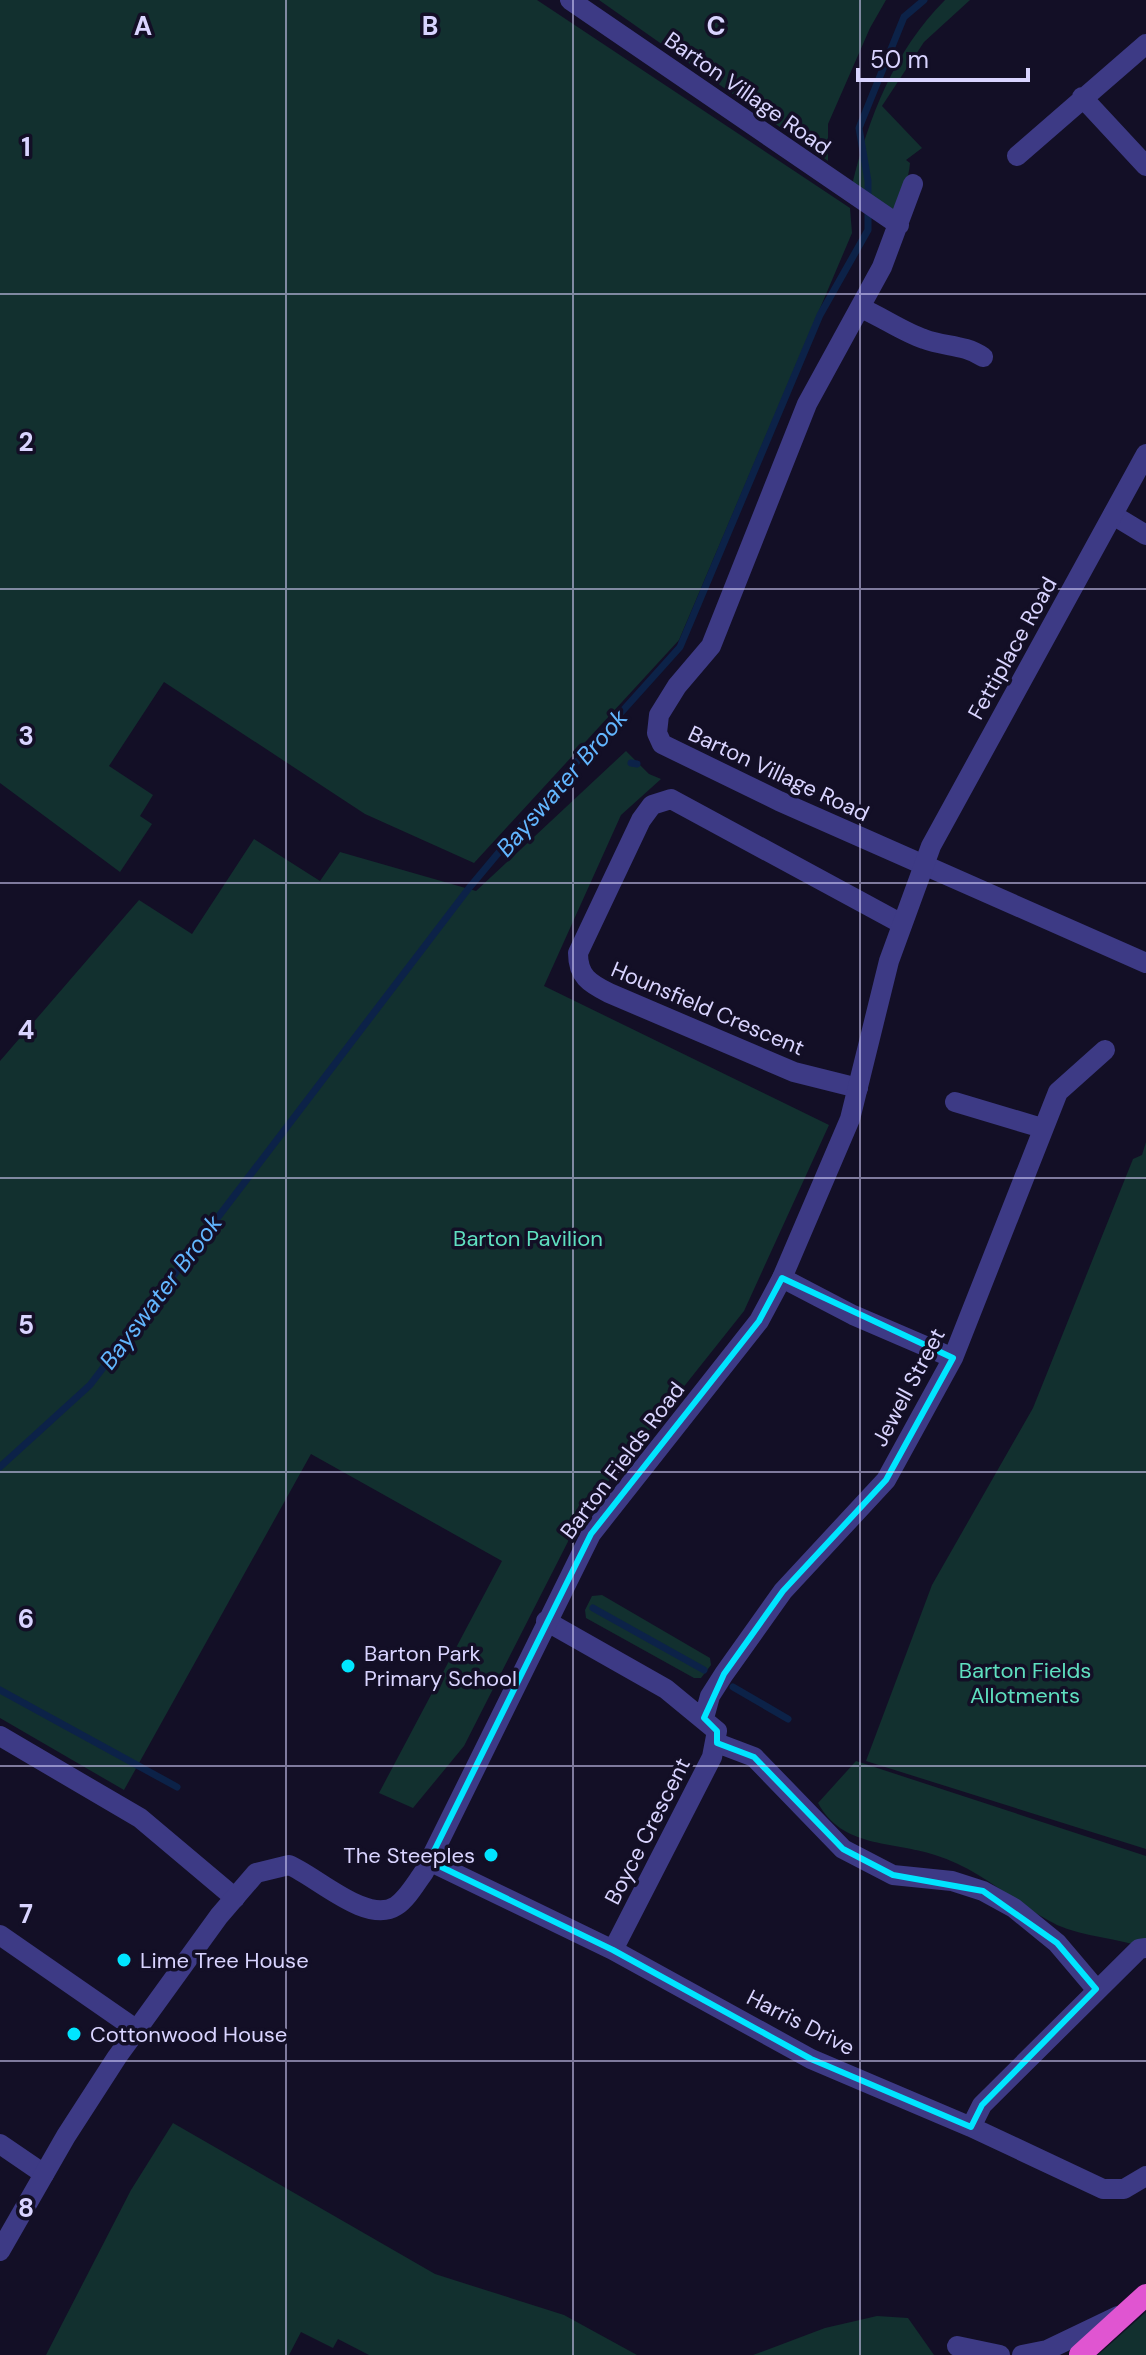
<svg xmlns="http://www.w3.org/2000/svg" width="1146" height="2355" viewBox="0 0 1146 2355" font-family="'DM Sans',sans-serif">
	<rect width="100%" height="100%" fill="#130f26"/>
	<!-- green -->
	<path fill="#12302f" d="M 0,0 L 537,0 L 850,208 L 852,233 L 679,640 L 474,863 L 365,814 L 164,682 L 109,766 L 153,795 L 140,816 L 152,824 L 120,872 L 0,783 Z
		M 599,0 L 886,0 L 870,28 L 828,124 L 828,161 Z
		M 945,0 L 970,0 L 924,42 L 882,106 L 922,148 L 906,160 L 910,163 C 909,178 902,196 894,209 L 887,209 L 852,185 C 869,117 894,51 945,0 Z
		M 626,751 L 649,774 L 661,779 L 621,815 L 544,986 L 829,1125 L 744,1311 L 581,1516 L 464,1746 L 413,1808 L 379,1793 L 502,1561 L 311,1454 L 124,1790 L 0,1718 L 0,1061 L 139,900 L 192,934 L 254,839 L 320,881 L 340,852 L 476,891 Z
		M 1146,1142 L 1146,1849 L 866,1761 L 932,1585 L 1033,1408 L 1133,1159 L 1142,1155 Z
		M 602,1595 L 710,1658 L 711,1665 L 701,1678 L 694,1678 L 586,1618 L 585,1610 L 592,1596 Z
		M 856,1761 L 1146,1856 L 1146,1948 C 1118,1938 1084,1937 1057,1925 C 1015,1904 981,1869 935,1855 C 892,1841 842,1848 818,1803 Z
		M 173,2123 L 435,2274 L 564,2315 L 637,2355 L 369,2355 L 338,2339 L 333,2348 L 301,2332 L 289,2355 L 46,2355 L 131,2190 Z
		M 1146,2312 L 1146,2355 L 1098,2355 Z
		M 877,2316 L 908,2318 L 934,2355 L 753,2355 L 825,2328 Z"/>
	<g fill="none" stroke-linecap="round" stroke-linejoin="round">
		<!-- stream -->
		<path stroke="#0c2248" stroke-width="7" d="M 631,763 L 637,764
			M 0,1467 L 90,1385 L 469,888 L 546,796 L 680,647 L 820,315 L 868,230 L 868,181 L 859,128 L 904,17 L 924,0
			M 593,1608 L 704,1670
			M 733,1687 L 788,1719
			M 0,1690 L 177,1787"/>
		<!-- minor -->
		<path stroke="#3d3a85" stroke-width="20" d="M 570,0 L 899,225
			M 1082,97 L 1146,166
			M 1017,156 L 1146,44
			M 913,184 L 882,267 L 807,404 L 711,646 L 677,686 L 659,715 L 657,733 L 662,744 L 779,801 L 1146,963
			M 861,308 C 882,317 903,332 924,339 C 945,347 964,344 983,357
			M 1113,515 L 1146,535
			M 858,1088 L 794,1072 L 609,993 C 589,983 578,976 578,953 L 641,820 L 652,805 L 671,799 L 902,924
			M 955,1102 L 1042,1128
			M 782,1278 L 853,1315 L 953,1358
			M 546,1621 L 666,1689 L 717,1731 L 712,1757 L 613,1950
			M 704,1718 L 710,1696 L 724,1674 L 783,1591 L 886,1480 L 953,1358 L 1058,1092 L 1105,1050
			M 0,1736 L 140,1818 L 235,1898
			M 717,1743 L 754,1757 L 843,1849 L 893,1875 L 952,1881 L 983,1891 L 1014,1908 L 1057,1943 L 1096,1989
			M 429,1861 L 613,1950 L 811,2059 L 971,2127
			M 0,1935 L 137,2030
			M 1146,1948 L 1139,1949 L 982,2105 L 971,2127 L 1103,2189 L 1124,2189 L 1146,2176
			M 0,2144 L 44,2174"/>
		<!-- tertiary -->
		<path stroke="#3d3a85" stroke-width="20" d="M 0,2251 L 66,2136 L 117,2057 L 219,1916 L 256,1873 L 289,1865 C 316,1876 367,1925 396,1906 C 407,1899 416,1883 424,1872 L 591,1534 L 759,1321 L 782,1278 L 850,1119 L 889,961 L 931,846 L 1146,454
			M 957,2346 L 1000,2355
			M 1022,2355 L 1047,2350 L 1118,2316"/>
		<!-- trunk -->
		<path stroke="#e055d1" stroke-width="22" d="M 1080,2355 L 1146,2295"/>
	</g>
	<!-- marked area -->
	<path fill="none" stroke="#00e5ff" stroke-width="6" stroke-linejoin="round" d="M 782,1278 L 953,1358 L 886,1480 L 783,1591 L 724,1674 L 704,1718 L 717,1731 L 717,1743 L 754,1757 L 843,1849 L 893,1875 L 983,1891 L 1057,1943 L 1096,1989 L 982,2105 L 971,2127 L 811,2059 L 613,1950 L 429,1861 L 591,1534 L 759,1321 Z"/>
	<!-- grid -->
	<path fill="none" stroke="#d9d4ff" stroke-width="2" stroke-opacity="0.55" d="M 286,0 L 286,2355M 573,0 L 573,2355M 860,0 L 860,2355M 0,294 L 1146,294M 0,589 L 1146,589M 0,883 L 1146,883M 0,1178 L 1146,1178M 0,1472 L 1146,1472M 0,1766 L 1146,1766M 0,2061 L 1146,2061"/>
	<!-- markers -->
	<g fill="#00e5ff" stroke="#130f26" stroke-width="3">
		<circle cx="348" cy="1666" r="8"/>
		<circle cx="491" cy="1855" r="8"/>
		<circle cx="124" cy="1960" r="8"/>
		<circle cx="74" cy="2034" r="8"/>
	</g>
	<g text-anchor="middle" stroke-width="7" stroke-linejoin="round" paint-order="stroke">
		<!-- street labels -->
		<g font-size="22" fill="#d9d4ff" stroke="#130f26">
			<text transform="translate(748 93) rotate(35)" y="8">Barton Village Road</text>
			<text transform="translate(1012 648) rotate(-61)" y="8">Fettiplace Road</text>
			<text transform="translate(779 773) rotate(25)" y="8">Barton Village Road</text>
			<text transform="translate(708 1008) rotate(23)" y="8">Hounsfield Crescent</text>
			<text transform="translate(908 1387) rotate(-62)" y="8">Jewell Street</text>
			<text transform="translate(622 1460) rotate(-53)" y="8">Barton Fields Road</text>
			<text transform="translate(647 1831) rotate(-63)" y="8">Boyce Crescent</text>
			<text transform="translate(801 2022) rotate(27)" y="8">Harris Drive</text>
		</g>
		<!-- park labels -->
		<g font-size="22" fill="#5fe0c0" stroke="#130f26">
			<text x="528" y="1246">Barton Pavilion</text>
			<text x="1025" y="1678">Barton Fields<tspan x="1025" dy="25">Allotments</tspan></text>
		</g>
		<!-- poi labels -->
		<g font-size="22" fill="#d9d4ff" stroke="#130f26" text-anchor="start">
			<text x="364" y="1661">Barton Park<tspan x="364" dy="25">Primary School</tspan></text>
			<text x="475" y="1863" text-anchor="end">The Steeples</text>
			<text x="140" y="1968">Lime Tree House</text>
			<text x="90" y="2042">Cottonwood House</text>
		</g>
		<!-- water labels -->
		<g font-size="24" font-style="italic" fill="#62b6ff" stroke="#130f26">
			<text transform="translate(562 783) rotate(-49)" y="8">Bayswater Brook</text>
			<text transform="translate(161 1292) rotate(-53)" y="8">Bayswater Brook</text>
		</g>
	</g>
	<g font-size="26" text-anchor="middle" font-weight="bold" fill="#d9d4ff" stroke="#130f26" stroke-width="7" stroke-linejoin="round" paint-order="stroke">
		<text x="143" y="35">A</text>
		<text x="430" y="35">B</text>
		<text x="716" y="35">C</text>
		<text x="26" y="156">1</text>
		<text x="26" y="451">2</text>
		<text x="26" y="745">3</text>
		<text x="26" y="1039">4</text>
		<text x="26" y="1334">5</text>
		<text x="26" y="1628">6</text>
		<text x="26" y="1923">7</text>
		<text x="26" y="2217">8</text>
	</g>
	<!-- scale -->
	<path d="M858 68v12h170v-12" fill="none" stroke="#d9d4ff" stroke-width="4"/>
	<text x="870" y="68" font-size="24" fill="#d9d4ff" stroke="#130f26" stroke-width="6" paint-order="stroke">50 m</text>
</svg>
